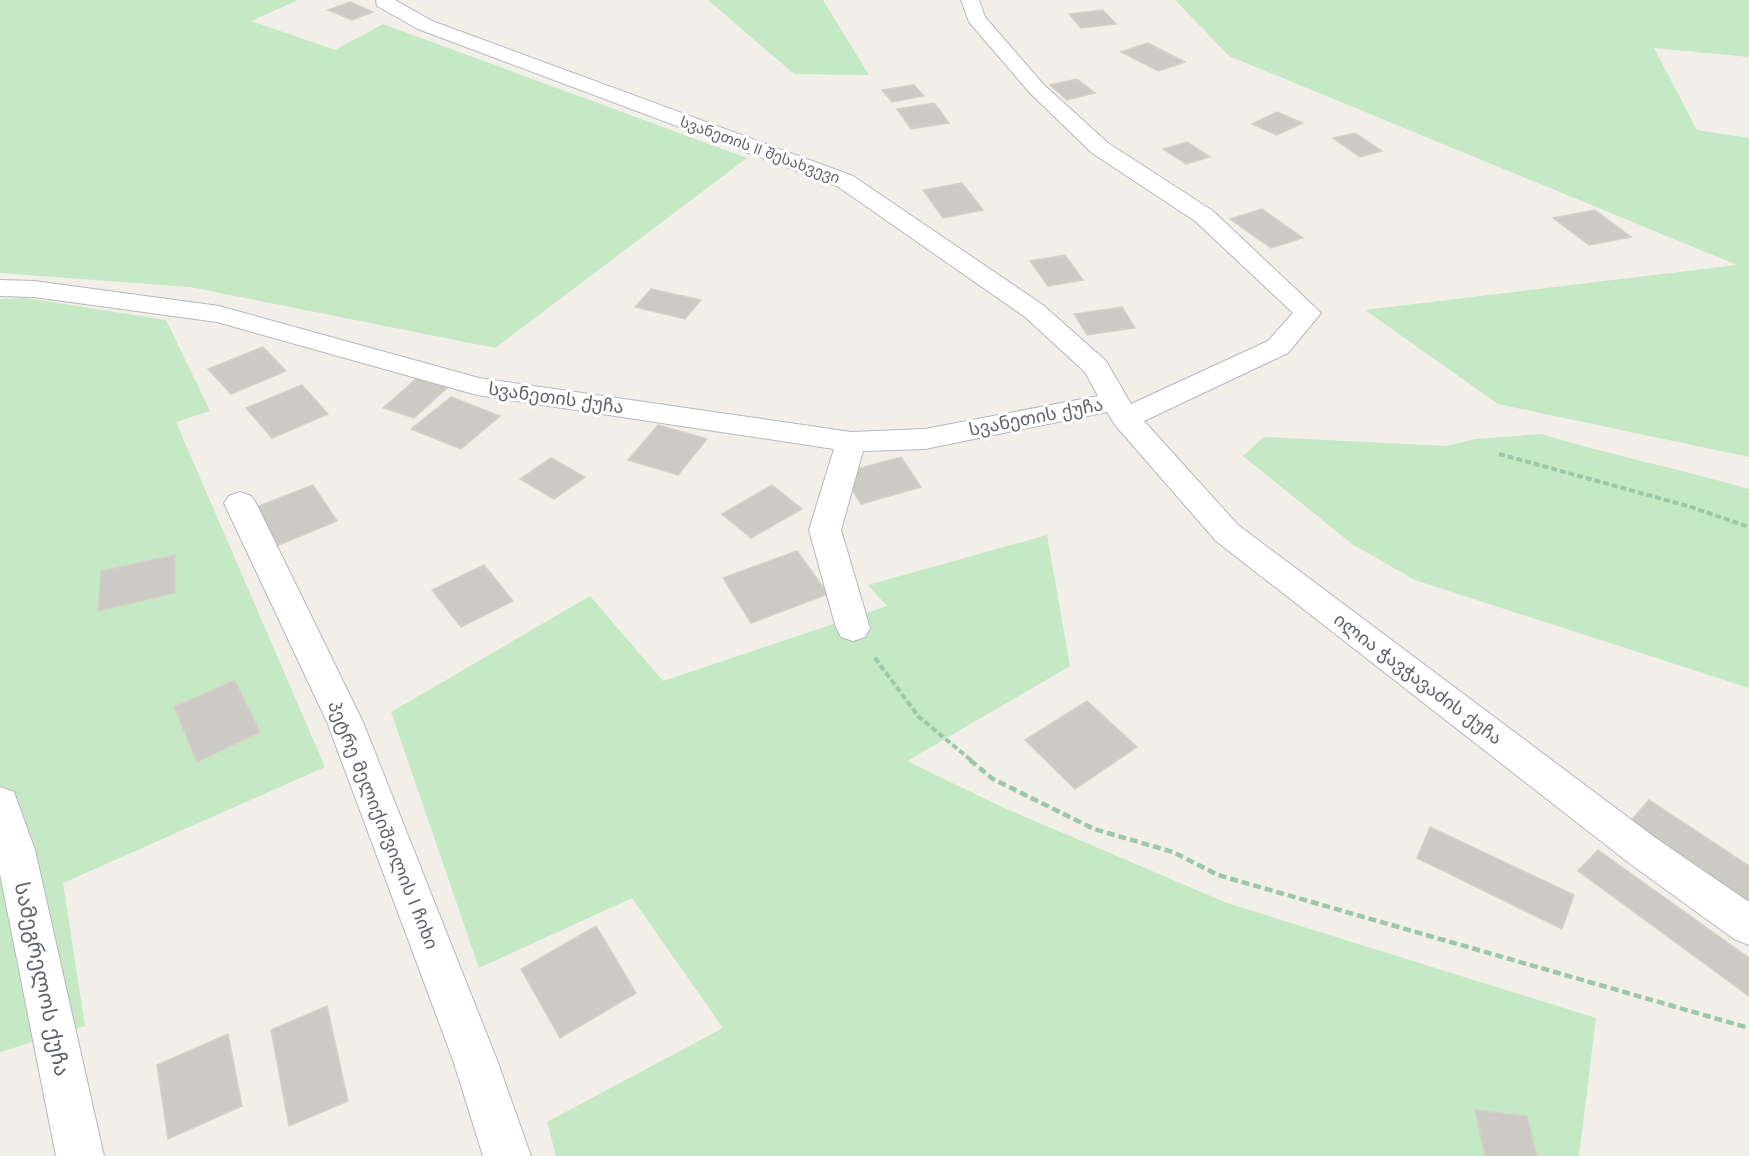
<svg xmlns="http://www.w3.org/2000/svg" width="1749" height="1156" viewBox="0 0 1749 1156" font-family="Jost,'Noto Sans Georgian',sans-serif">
	<rect width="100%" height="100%" fill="#f1efe8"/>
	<!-- green -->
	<path fill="#c5e8c5" d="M 0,0 L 298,0 L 251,21 L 335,50 L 383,24 L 747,158 L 495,348 L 190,287 L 0,273 Z
		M 708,0 L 823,0 L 869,75 L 794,74 Z
		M 1175,0 L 1749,0 L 1749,57 L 1654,48 L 1697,130 L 1749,138 L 1749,457 L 1498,404 L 1365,310 L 1737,265 L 1229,56 Z
		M 26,298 L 166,320 L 210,411 L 176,422 L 325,767 L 63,883 L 85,1026 L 0,1052 L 0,299 Z
		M 1541,434 C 1610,455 1680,469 1749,489 L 1749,688 L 1415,580 L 1352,544 L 1243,456 L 1264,437 L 1446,446 L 1475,439 Z
		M 1047,535 L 1070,666 L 907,761 L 1004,808 L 1227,903 L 1596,1018 L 1579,1156 L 556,1156 L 547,1122 L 723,1028 L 632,898 L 479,968 L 391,712 L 590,596 L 663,681 L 887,606 L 868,585 Z"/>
	<!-- building -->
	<path fill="#cccac5" stroke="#d6d1c6" stroke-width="1.5" d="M 350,2 L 373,12 L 352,20 L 328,10 Z
		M 1103,10 L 1116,24 L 1081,28 L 1069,14 Z
		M 1148,43 L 1185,62 L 1158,71 L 1121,52 Z
		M 1077,79 L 1095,93 L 1067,100 L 1050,85 Z
		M 914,85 L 924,96 L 892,102 L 882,90 Z
		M 934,103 L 949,123 L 911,129 L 897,109 Z
		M 1277,112 L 1303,123 L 1277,135 L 1252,124 Z
		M 1355,133 L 1382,151 L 1360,157 L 1333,138 Z
		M 1187,142 L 1210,157 L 1186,164 L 1163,149 Z
		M 962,183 L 983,210 L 943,218 L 923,190 Z
		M 1262,209 L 1303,238 L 1271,248 L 1230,219 Z
		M 1595,210 L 1631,237 L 1589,245 L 1553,218 Z
		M 1065,255 L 1083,280 L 1048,286 L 1030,261 Z
		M 651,289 L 701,300 L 685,319 L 635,307 Z
		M 1122,307 L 1135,328 L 1087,335 L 1074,314 Z
		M 263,347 L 286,371 L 231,394 L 208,369 Z
		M 417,378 L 448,387 L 414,418 L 383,408 Z
		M 302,385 L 328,414 L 272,438 L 246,408 Z
		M 451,397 L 500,416 L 461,449 L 411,429 Z
		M 658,425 L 707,439 L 678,475 L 628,460 Z
		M 901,457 L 921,487 L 861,504 L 842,473 Z
		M 551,458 L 585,477 L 554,499 L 520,479 Z
		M 313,485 L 337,521 L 269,549 L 246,511 Z
		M 772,485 L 802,509 L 751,538 L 722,514 Z
		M 797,551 L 828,594 L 751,623 L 723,578 Z
		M 175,555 L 175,593 L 98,611 L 101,571 Z
		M 484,565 L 513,601 L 461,627 L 432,590 Z
		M 235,680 L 260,732 L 197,762 L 174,707 Z
		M 1087,701 L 1137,747 L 1075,789 L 1025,740 Z
		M 1649,800 L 1749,866 L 1749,909 L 1626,826 Z
		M 1430,827 L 1574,895 L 1562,929 L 1417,858 Z
		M 1598,850 L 1749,958 L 1749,996 L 1578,871 Z
		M 596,926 L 636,993 L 560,1038 L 521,969 Z
		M 327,1006 L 348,1101 L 289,1126 L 271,1030 Z
		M 228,1034 L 242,1106 L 168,1139 L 157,1065 Z
		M 1475,1110 L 1527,1116 L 1537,1156 L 1485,1156 Z"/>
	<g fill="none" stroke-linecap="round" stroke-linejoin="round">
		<defs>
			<path id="minor" d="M 376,0 L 395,0 L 432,21 L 853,176 L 1043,305 L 1106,361 L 1131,404 L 1268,341 L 1293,313 L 1195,221 L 1092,153 L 1030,93 L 969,22 L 961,0 L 979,0 L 985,17 L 1044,85 L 1108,143 L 1213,211 L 1321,313 L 1288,353 L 1144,421 L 1238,525 L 1657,839 L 1749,902 L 1749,945 L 1734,939 L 1629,863 L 1216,541 L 1115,425 L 1107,412 L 925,449 L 863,451 L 841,530 L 870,628 L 865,637 L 853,641 L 841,637 L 836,628 L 809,530 L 834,449 L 477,395 L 217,322 L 34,297 L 0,296 L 0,280 L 34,281 L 219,306 L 479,378 L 851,432 L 925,429 L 1098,396 L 1085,372 L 1025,317 L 837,186 L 418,29 L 377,6 Z
				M 240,492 L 251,496 L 256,503 L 363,722 L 497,1060 L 531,1156 L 483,1156 L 453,1060 L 327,722 L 224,503 L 229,496 Z
				M 0,787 L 14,792 L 35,850 L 104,1156 L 56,1156 L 0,874 Z"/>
		</defs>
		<!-- minor casing -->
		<use href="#minor" stroke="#b5b8bc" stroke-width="2"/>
		<!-- path-far1 -->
		<path stroke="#9cc7a9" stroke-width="4" stroke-dasharray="6 3" stroke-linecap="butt" d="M 1499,454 L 1688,506 L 1749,527
			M 875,658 L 919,717 L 972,761"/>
		<!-- path -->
		<path stroke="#9cc7a9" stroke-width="4.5" stroke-dasharray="8 4" stroke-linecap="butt" d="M 970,760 L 993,779 L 1094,829 L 1173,852 L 1218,875 L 1749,1028"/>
		<!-- minor -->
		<use href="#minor" fill="#fff" fill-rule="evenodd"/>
	</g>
	<g text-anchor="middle" stroke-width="6" stroke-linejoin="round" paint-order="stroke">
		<!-- far-street labels -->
		<g font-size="15" fill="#5f6368" stroke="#fff">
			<text transform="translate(760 150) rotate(20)" y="5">სვანეთის II შესახვევი</text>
		</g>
		<!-- street labels -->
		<g font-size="18" fill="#5f6368" stroke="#fff">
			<text transform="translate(556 398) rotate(8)" y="6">სვანეთის ქუჩა</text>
			<text transform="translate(1036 417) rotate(-11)" y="6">სვანეთის ქუჩა</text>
			<text transform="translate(1418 679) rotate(37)" y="6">ილია ჭავჭავაძის ქუჩა</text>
			<text transform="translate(383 825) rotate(68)" y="6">პეტრე მელიქიშვილის I ჩიხი</text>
		</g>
		<!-- near-street labels -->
		<g font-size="21" fill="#5f6368" stroke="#fff">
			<text transform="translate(42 979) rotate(78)" y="7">სამეგრელოს ქუჩა</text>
		</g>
	</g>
</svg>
